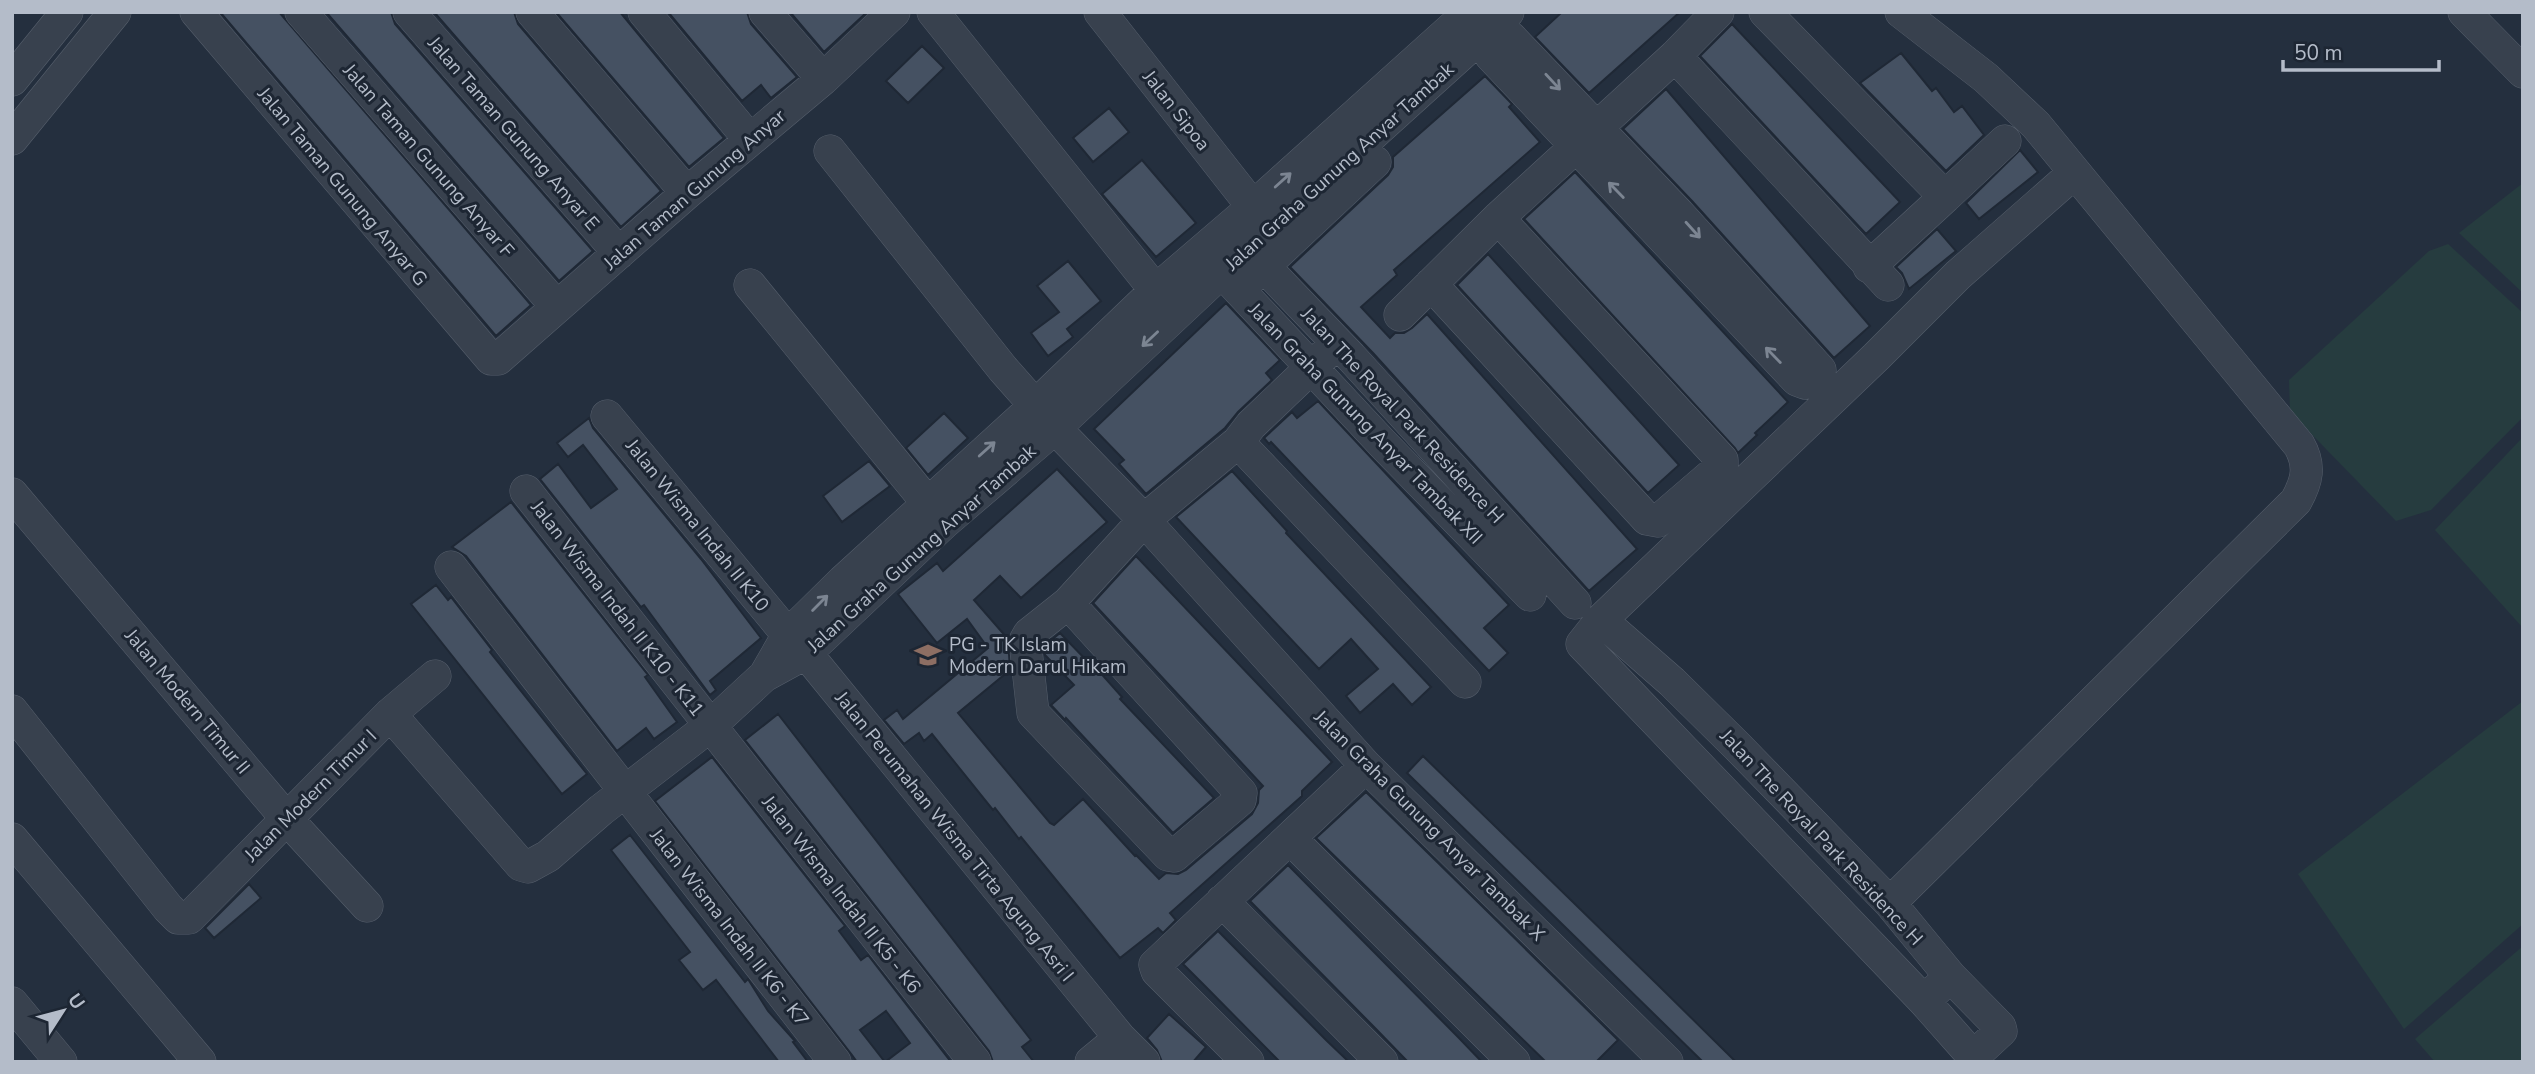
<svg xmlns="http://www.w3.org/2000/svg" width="2535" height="1074" viewBox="0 0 2535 1074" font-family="'Nunito Sans',sans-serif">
	<rect width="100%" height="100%" fill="#242f3e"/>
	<!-- green -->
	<path fill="#263c3f" d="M 2523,183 L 2523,293 L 2459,233 Z
		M 2448,244 L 2523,313 L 2523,417 L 2431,510 L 2396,521 L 2290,412 L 2289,380 L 2429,251 Z
		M 2523,437 L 2523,628 L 2435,530 Z
		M 2523,701 L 2523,924 L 2404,1029 L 2298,874 Z
		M 2523,946 L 2523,1062 L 2435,1062 L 2415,1039 Z"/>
	<!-- building -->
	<path fill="#455162" stroke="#1f2835" stroke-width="2" fill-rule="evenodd" d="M 220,12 L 279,12 L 531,305 L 496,336 Z
		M 326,12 L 391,12 L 395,24 L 593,251 L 559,281 Z
		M 434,12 L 514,12 L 518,24 L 661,191 L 621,227 Z
		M 556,12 L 620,12 L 724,138 L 689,167 Z
		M 668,12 L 747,12 L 751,24 L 797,77 L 771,98 L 761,85 L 742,101 Z
		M 790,12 L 867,12 L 824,52 Z
		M 1562,12 L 1680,12 L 1589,93 L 1535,37 Z
		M 1732,24 L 1900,202 L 1866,234 L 1700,56 Z
		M 922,46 L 944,68 L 908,103 L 886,81 Z
		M 1901,53 L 1932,91 L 1936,88 L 1954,112 L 1962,106 L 1984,135 L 1946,171 L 1860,83 Z
		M 1485,76 L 1512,104 L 1509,107 L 1540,142 L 1394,270 L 1397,275 L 1361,307 L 1390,338 L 1395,333 L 1404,333 L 1412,328 L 1427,314 L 1637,549 L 1589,591 L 1373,353 L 1290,267 L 1388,175 L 1393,167 L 1393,157 Z
		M 1666,89 L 1870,326 L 1834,358 L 1692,201 L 1623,129 Z
		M 1109,108 L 1129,132 L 1093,162 L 1073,138 Z
		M 2020,150 L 2038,172 L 1979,219 L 1966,203 Z
		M 1142,160 L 1196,223 L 1156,257 L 1102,194 Z
		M 1575,172 L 1788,402 L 1755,433 L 1757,435 L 1738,453 L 1735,448 L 1524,219 Z
		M 1937,229 L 1956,251 L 1909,289 L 1902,273 L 1896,267 Z
		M 1488,254 L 1679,465 L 1648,493 L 1457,285 Z
		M 1068,261 L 1101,301 L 1067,329 L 1073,337 L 1048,356 L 1031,333 L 1059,312 L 1037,286 Z
		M 1226,303 L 1280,360 L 1266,373 L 1272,380 L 1238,412 L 1225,428 L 1146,494 L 1119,464 L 1124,460 L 1094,429 Z
		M 1318,401 L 1509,605 L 1484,628 L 1508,653 L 1489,671 L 1271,442 L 1269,444 L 1264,438 L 1292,412 L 1297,418 Z
		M 944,413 L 968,438 L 928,475 L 906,448 Z
		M 589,418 L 593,428 L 701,559 L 761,638 L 710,681 L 716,690 L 710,695 L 644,605 L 641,607 L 540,479 L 558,464 L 591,508 L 617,489 L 583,445 L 568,457 L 557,443 Z
		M 869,461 L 890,486 L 842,522 L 823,496 Z
		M 1057,469 L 1107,522 L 1021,598 L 1000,576 L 974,600 L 1008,639 L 1010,670 L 958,713 L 1050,823 L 1054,825 L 1083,799 L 1135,856 L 1136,855 L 1159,879 L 1166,873 L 1178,874 L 1186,870 L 1252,814 L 1258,803 L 1259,790 L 1263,786 L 1093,603 L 1136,556 L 1332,762 L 1302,791 L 1302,796 L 1170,913 L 1176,920 L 1163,933 L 1158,928 L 1120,958 L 1021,837 L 1019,839 L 995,808 L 993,810 L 932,734 L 924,741 L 919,733 L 904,744 L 884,720 L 897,710 L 903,719 L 988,648 L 967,619 L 937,643 L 898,594 L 937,563 L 943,571 Z
		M 1232,471 L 1287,531 L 1286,533 L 1431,687 L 1412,705 L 1393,684 L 1360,713 L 1346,696 L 1378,669 L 1351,639 L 1319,669 L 1176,517 Z
		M 511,502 L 648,675 L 645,677 L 677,722 L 654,739 L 646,728 L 617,751 L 466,556 L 452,547 Z
		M 436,585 L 448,600 L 451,597 L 492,650 L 490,652 L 587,774 L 562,794 L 411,604 Z
		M 1060,633 L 1088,662 L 1090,661 L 1122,697 L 1120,699 L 1214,798 L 1173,833 L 1066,718 L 1065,720 L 1051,705 L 1074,685 L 1045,655 L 1044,646 Z
		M 778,714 L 1031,1040 L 1022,1047 L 1034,1062 L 993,1062 L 989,1051 L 745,740 Z
		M 1423,756 L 1659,986 L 1736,1062 L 1703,1062 L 1562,924 L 1407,773 Z
		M 712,757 L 845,926 L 839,931 L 861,960 L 868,955 L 951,1062 L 857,1062 L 852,1055 L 655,801 ZM 886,1011 L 910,1043 L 885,1062 L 860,1030 Z
		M 1366,792 L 1618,1040 L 1596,1062 L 1546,1062 L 1316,838 Z
		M 630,835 L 745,982 L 748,979 L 768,1011 L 795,1041 L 793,1042 L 808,1062 L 779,1062 L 716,980 L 703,990 L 679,960 L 690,952 L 611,850 Z
		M 1288,865 L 1458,1037 L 1482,1062 L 1408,1062 L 1375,1028 L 1250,901 Z
		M 249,884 L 261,898 L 214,938 L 205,928 Z
		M 1218,931 L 1326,1040 L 1349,1062 L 1280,1062 L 1204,985 L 1183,964 Z
		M 1169,1014 L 1206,1047 L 1193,1062 L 1162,1062 L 1157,1050 L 1147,1038 Z"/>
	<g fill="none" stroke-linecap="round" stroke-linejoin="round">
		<defs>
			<path id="minor" d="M 196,12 L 491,359 L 498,359 L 687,193 L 823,79 L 894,12
				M 301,12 L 557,307
				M 409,12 L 619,253
				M 532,12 L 687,193
				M 644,12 L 750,140
				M 765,12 L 823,79
				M 933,12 L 1168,306
				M 1100,12 L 1253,207
				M 1765,12 L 1945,197 L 1869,267
				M 2464,12 L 2523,72
				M 1491,56 L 1797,380 L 1805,383 L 1820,370 L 1679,214 L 1510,37
				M 1675,56 L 1888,285
				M 12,80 L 67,12
				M 12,139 L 115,12
				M 830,151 L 1003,369 L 1055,428 L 1144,520 L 1366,766 L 1667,1062
				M 1945,197 L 2005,141
				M 1234,235 L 1351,357 L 1575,603
				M 1208,257 L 1382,443 L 1530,595
				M 1249,280 L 1375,162
				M 1431,284 L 1647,519 L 1658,521 L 1722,466 L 1722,460 L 1498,218
				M 750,285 L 939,517
				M 1400,315 L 1498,218 L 1675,56 L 1718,12
				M 607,416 L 788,635 L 806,653 L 1120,1038 L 1144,1062
				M 1238,442 L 1465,682
				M 526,491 L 975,1062
				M 12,494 L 287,819 L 367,906
				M 451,567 L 835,1062
				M 1068,603 L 1241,793 L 1240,800 L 1174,856 L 1168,855 L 1033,713 L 1025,641 L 1029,634 L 1068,603 L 1144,520 L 1238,442 L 1251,425 L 1337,343
				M 1601,620 L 1672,682 L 1737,746 L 1890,903 L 1950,976 L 2000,1027 L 2001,1031 L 1974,1056
				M 765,675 L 788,635 L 843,581 L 1036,405 L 1155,291 L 1253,207 L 1470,12
				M 12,711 L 168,908 L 178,918 L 189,918 L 390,714 L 435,676
				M 390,714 L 521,865 L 528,867 L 548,856 L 601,810 L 710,726 L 764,676 L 806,653 L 944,523 L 1055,428 L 1247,248 L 1508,12
				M 1290,838 L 1514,1062
				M 12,839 L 200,1062
				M 1222,901 L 1382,1062
				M 1890,903 L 2296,501 C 2307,481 2311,466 2299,445 L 2036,125 L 1986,78 L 1901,12
				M 1939,987 L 1924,1001 L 1978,1062
				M 1924,1001 L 1582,644 L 1601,620 L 1876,357 L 1958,275 L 2074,173
				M 12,1003 L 61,1062
				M 1091,1062 L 1120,1038
				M 1248,1062 L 1157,971 L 1155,965 L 1366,766"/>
		</defs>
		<!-- minor casing -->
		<use href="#minor" stroke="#565f6c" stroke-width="33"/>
		<!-- minor -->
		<use href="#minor" stroke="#38414e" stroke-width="32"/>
	</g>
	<!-- one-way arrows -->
	<defs><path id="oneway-shaft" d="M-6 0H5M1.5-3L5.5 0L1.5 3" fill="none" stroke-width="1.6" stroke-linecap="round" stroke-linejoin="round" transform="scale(1.75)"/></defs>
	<g stroke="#7c8592">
		<use href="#oneway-shaft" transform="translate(1553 82) rotate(47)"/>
		<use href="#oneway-shaft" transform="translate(1283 180) rotate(-42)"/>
		<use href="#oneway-shaft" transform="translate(1616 190) rotate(-134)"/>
		<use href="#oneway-shaft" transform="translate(1693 230) rotate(48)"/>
		<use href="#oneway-shaft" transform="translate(1150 339) rotate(137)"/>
		<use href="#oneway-shaft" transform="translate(1773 355) rotate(-134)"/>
		<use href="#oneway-shaft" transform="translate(987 449) rotate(-42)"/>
		<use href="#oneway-shaft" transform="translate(820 603) rotate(-45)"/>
	</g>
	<!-- icons -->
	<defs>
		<symbol id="school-bare" viewBox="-9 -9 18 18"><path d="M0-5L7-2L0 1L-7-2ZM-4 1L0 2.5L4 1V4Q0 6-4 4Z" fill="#8d6e63" stroke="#1d2633" stroke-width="2.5" paint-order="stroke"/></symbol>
	</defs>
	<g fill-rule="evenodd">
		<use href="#school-bare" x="909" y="636" width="38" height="38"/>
	</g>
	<g text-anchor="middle" stroke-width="6" stroke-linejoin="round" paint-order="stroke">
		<!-- street labels -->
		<g font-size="19" fill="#b4bcc9" stroke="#1d2633">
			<text transform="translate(1177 110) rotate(52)" y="7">Jalan Sipoa</text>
			<text transform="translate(514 133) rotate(49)" y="7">Jalan Taman Gunung Anyar E</text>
			<text transform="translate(429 160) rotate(49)" y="7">Jalan Taman Gunung Anyar F</text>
			<text transform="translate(1339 166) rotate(-42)" y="7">Jalan Graha Gunung Anyar Tambak</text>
			<text transform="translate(343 186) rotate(50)" y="7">Jalan Taman Gunung Anyar G</text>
			<text transform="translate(694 189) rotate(-41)" y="7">Jalan Taman Gunung Anyar</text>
			<text transform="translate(1403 415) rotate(47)" y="7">Jalan The Royal Park Residence H</text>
			<text transform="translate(1366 423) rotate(46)" y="7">Jalan Graha Gunung Anyar Tambak XII</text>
			<text transform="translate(698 525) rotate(51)" y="7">Jalan Wisma Indah II K10</text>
			<text transform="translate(921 548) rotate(-42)" y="7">Jalan Graha Gunung Anyar Tambak</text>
			<text transform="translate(618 608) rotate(52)" y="7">Jalan Wisma Indah II K10 - K11</text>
			<text transform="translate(188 701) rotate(50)" y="7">Jalan Modern Timur II</text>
			<text transform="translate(310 795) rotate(-45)" y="7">Jalan Modern Timur I</text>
			<text transform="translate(1430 825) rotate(45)" y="7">Jalan Graha Gunung Anyar Tambak X</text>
			<text transform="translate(955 836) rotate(51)" y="7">Jalan Perumahan Wisma Tirta Agung Asri I</text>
			<text transform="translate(1822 837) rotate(47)" y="7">Jalan The Royal Park Residence H</text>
			<text transform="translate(842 894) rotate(52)" y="7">Jalan Wisma Indah II K5 - K6</text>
			<text transform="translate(730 927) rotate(52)" y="7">Jalan Wisma Indah II K6 - K7</text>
		</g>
		<!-- poi labels -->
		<g font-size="19" fill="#b4bcc9" stroke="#1d2633" text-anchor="start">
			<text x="949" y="651">PG - TK Islam<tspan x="949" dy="22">Modern Darul Hikam</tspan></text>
		</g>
	</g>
	<!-- border -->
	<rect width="2535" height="1074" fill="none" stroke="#b4bcc9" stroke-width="28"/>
	<!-- north arrow -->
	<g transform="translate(63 1011) rotate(54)" stroke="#1d2633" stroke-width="5" paint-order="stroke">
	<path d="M0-5L12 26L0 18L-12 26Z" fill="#b4bcc9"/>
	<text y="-10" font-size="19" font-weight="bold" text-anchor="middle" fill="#b4bcc9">U</text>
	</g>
	<!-- scale -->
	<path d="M2283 60v10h156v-10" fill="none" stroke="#b4bcc9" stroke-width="3.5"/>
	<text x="2294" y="60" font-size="21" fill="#b4bcc9" stroke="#1d2633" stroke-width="5" paint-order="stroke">50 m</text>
</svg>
